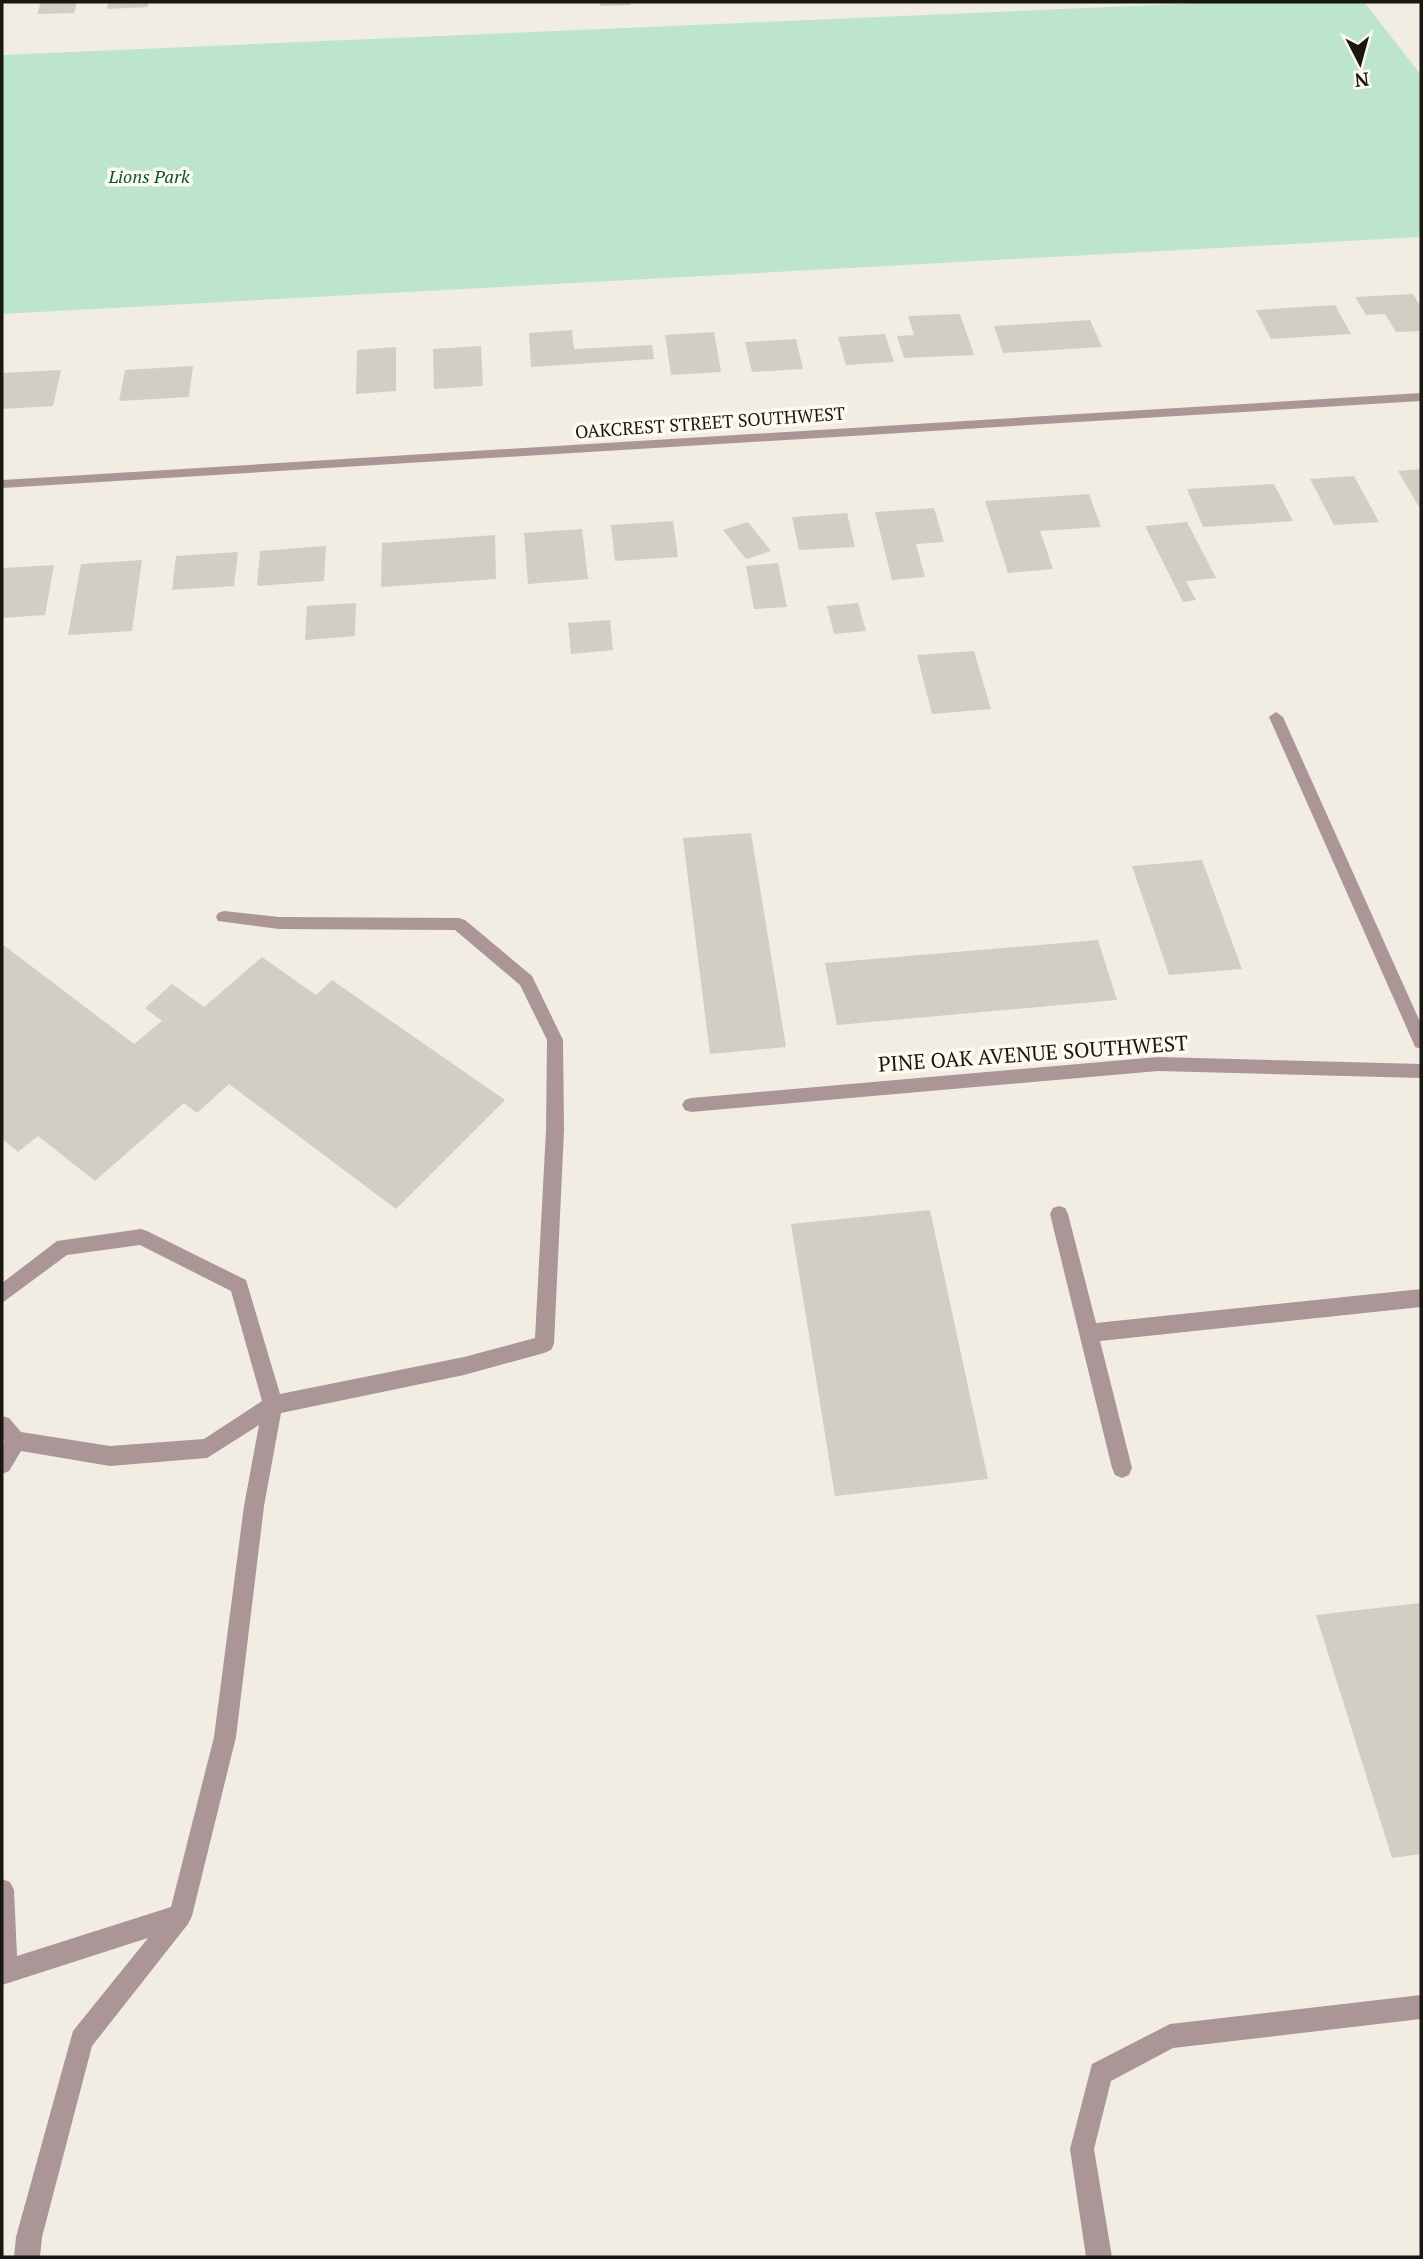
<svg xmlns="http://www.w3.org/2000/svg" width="1423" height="2259" viewBox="0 0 1423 2259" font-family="'PT Serif',serif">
	<rect width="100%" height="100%" fill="#f1ede3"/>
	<!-- green -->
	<path fill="#bde5cd" d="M 1223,2 L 1364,2 L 1421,75 L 1421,237 L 2,314 L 2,55 Z"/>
	<!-- building -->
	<path fill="#d2cec4" d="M 41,2 L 77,2 L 74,13 L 37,14 Z
		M 108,2 L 149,2 L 148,7 L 107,9 Z
		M 600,2 L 630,2 L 631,5 L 600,6 Z
		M 1413,294 L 1421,307 L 1421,331 L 1396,332 L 1385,314 L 1366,315 L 1355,297 Z
		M 1335,305 L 1351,334 L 1271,339 L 1256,310 Z
		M 960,314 L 974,355 L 904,358 L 897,336 L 914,335 L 908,316 Z
		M 1090,320 L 1102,347 L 1003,353 L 994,326 Z
		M 572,330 L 574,349 L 652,345 L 654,359 L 531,367 L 529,333 Z
		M 714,332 L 721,372 L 671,375 L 665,335 Z
		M 885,334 L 894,362 L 846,365 L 838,337 Z
		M 796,339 L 803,369 L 752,372 L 745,342 Z
		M 481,346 L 483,386 L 434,389 L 433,349 Z
		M 396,347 L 396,391 L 356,394 L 357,350 Z
		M 193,366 L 189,397 L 119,401 L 125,370 Z
		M 61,370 L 53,406 L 2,409 L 2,373 Z
		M 1421,469 L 1421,507 L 1419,507 L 1398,471 Z
		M 1354,476 L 1379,522 L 1334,525 L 1310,479 Z
		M 1274,484 L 1293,521 L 1203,527 L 1187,489 Z
		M 1089,494 L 1101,527 L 1040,531 L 1053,569 L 1008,573 L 985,501 Z
		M 934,508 L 944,542 L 916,544 L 925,577 L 892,580 L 875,512 Z
		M 847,513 L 855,547 L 799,550 L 792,517 Z
		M 673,521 L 678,557 L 615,561 L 611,525 Z
		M 748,522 L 771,551 L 746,559 L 723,530 Z
		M 1187,522 L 1216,578 L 1186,581 L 1196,600 L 1183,602 L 1145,526 Z
		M 582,529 L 588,579 L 528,584 L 524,533 Z
		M 495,535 L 496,579 L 381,587 L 382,543 Z
		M 326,546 L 324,581 L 257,586 L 260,551 Z
		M 238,552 L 234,586 L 172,590 L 176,556 Z
		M 142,560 L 132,631 L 68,635 L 81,564 Z
		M 778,563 L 787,607 L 754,609 L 746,566 Z
		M 54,565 L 45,615 L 2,618 L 2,568 Z
		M 356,603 L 355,636 L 305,640 L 307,606 Z
		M 858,603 L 866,631 L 834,634 L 827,606 Z
		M 610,620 L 613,650 L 571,654 L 568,623 Z
		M 974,651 L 991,709 L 932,714 L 917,655 Z
		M 751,833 L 786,1047 L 710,1054 L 683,838 Z
		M 1202,860 L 1242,969 L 1169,975 L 1132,866 Z
		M 1098,940 L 1117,1000 L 837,1025 L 825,963 Z
		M 2,944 L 134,1044 L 162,1021 L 145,1008 L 172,984 L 204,1007 L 262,957 L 316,995 L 332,980 L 505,1100 L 396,1209 L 229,1084 L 197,1113 L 184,1103 L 95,1181 L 38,1136 L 18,1152 L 2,1139 Z
		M 930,1210 L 988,1479 L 835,1496 L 791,1224 Z
		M 1421,1603 L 1421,1854 L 1392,1858 L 1316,1615 Z"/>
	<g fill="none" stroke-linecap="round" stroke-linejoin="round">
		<!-- service -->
		<path fill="#ac9596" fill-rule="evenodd" d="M 224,911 L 279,917 L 459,918 L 465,920 L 532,976 L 563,1040 L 564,1130 L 554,1344 L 551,1350 L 544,1353 L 464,1375 L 281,1413 L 264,1506 L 236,1737 L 192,1916 L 188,1924 L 92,2046 L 42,2237 L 40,2257 L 14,2257 L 16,2237 L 73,2031 L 148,1938 L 2,1985 L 2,1879 L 10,1882 L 14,1890 L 17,1956 L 171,1907 L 214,1737 L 244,1506 L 259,1425 L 207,1458 L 110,1466 L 21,1451 L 9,1471 L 2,1474 L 2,1446 L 4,1442 L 2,1439 L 2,1416 L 9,1418 L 21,1432 L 110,1446 L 204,1439 L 262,1401 L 231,1291 L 140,1245 L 67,1255 L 2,1303 L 2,1283 L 57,1241 L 141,1229 L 147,1231 L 246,1280 L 280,1394 L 464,1357 L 535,1338 L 546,1130 L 547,1040 L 520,985 L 455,930 L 279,929 L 218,921 L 216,917 L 218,913 Z
			M 1059,1206 L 1065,1208 L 1068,1214 L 1096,1323 L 1421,1289 L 1421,1307 L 1100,1341 L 1132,1468 L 1129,1475 L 1122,1478 L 1115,1475 L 1112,1468 L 1050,1214 L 1053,1208 Z
			M 1421,1995 L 1421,2019 L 1173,2048 L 1111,2081 L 1094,2149 L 1112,2257 L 1086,2257 L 1070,2149 L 1092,2064 L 1170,2024 Z"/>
		<!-- minor -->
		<path fill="#ac9596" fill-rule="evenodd" d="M 1421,393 L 1421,401 L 2,488 L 2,480 Z
			M 1276,712 L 1283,717 L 1421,1024 L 1421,1049 L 1415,1047 L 1413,1042 L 1269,717 Z
			M 1158,1057 L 1421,1064 L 1421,1078 L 1158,1071 L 691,1112 L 685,1110 L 682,1105 L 685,1100 L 691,1098 Z"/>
	</g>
	<g text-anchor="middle" stroke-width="7" stroke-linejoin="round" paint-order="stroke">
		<!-- far-park labels -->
		<g font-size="18" font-style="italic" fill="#005735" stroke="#fefaf0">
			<text x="149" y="183">Lions Park</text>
		</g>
		<!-- far-street labels -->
		<g font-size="18" fill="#181713" stroke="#fefaf0">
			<text transform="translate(710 423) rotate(-4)" y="6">OAKCREST STREET SOUTHWEST</text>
		</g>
		<!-- street labels -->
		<g font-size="21" fill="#181713" stroke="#fefaf0">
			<text transform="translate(1033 1054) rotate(-4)" y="7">PINE OAK AVENUE SOUTHWEST</text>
		</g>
	</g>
	<!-- border -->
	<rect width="1423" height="2259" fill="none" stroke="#181713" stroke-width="7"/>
	<!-- north arrow -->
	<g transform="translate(1360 63) rotate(174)" stroke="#fefaf0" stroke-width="5" paint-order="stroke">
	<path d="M0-5L12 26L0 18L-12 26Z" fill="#181713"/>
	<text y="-10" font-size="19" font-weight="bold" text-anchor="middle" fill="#181713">N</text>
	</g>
</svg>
